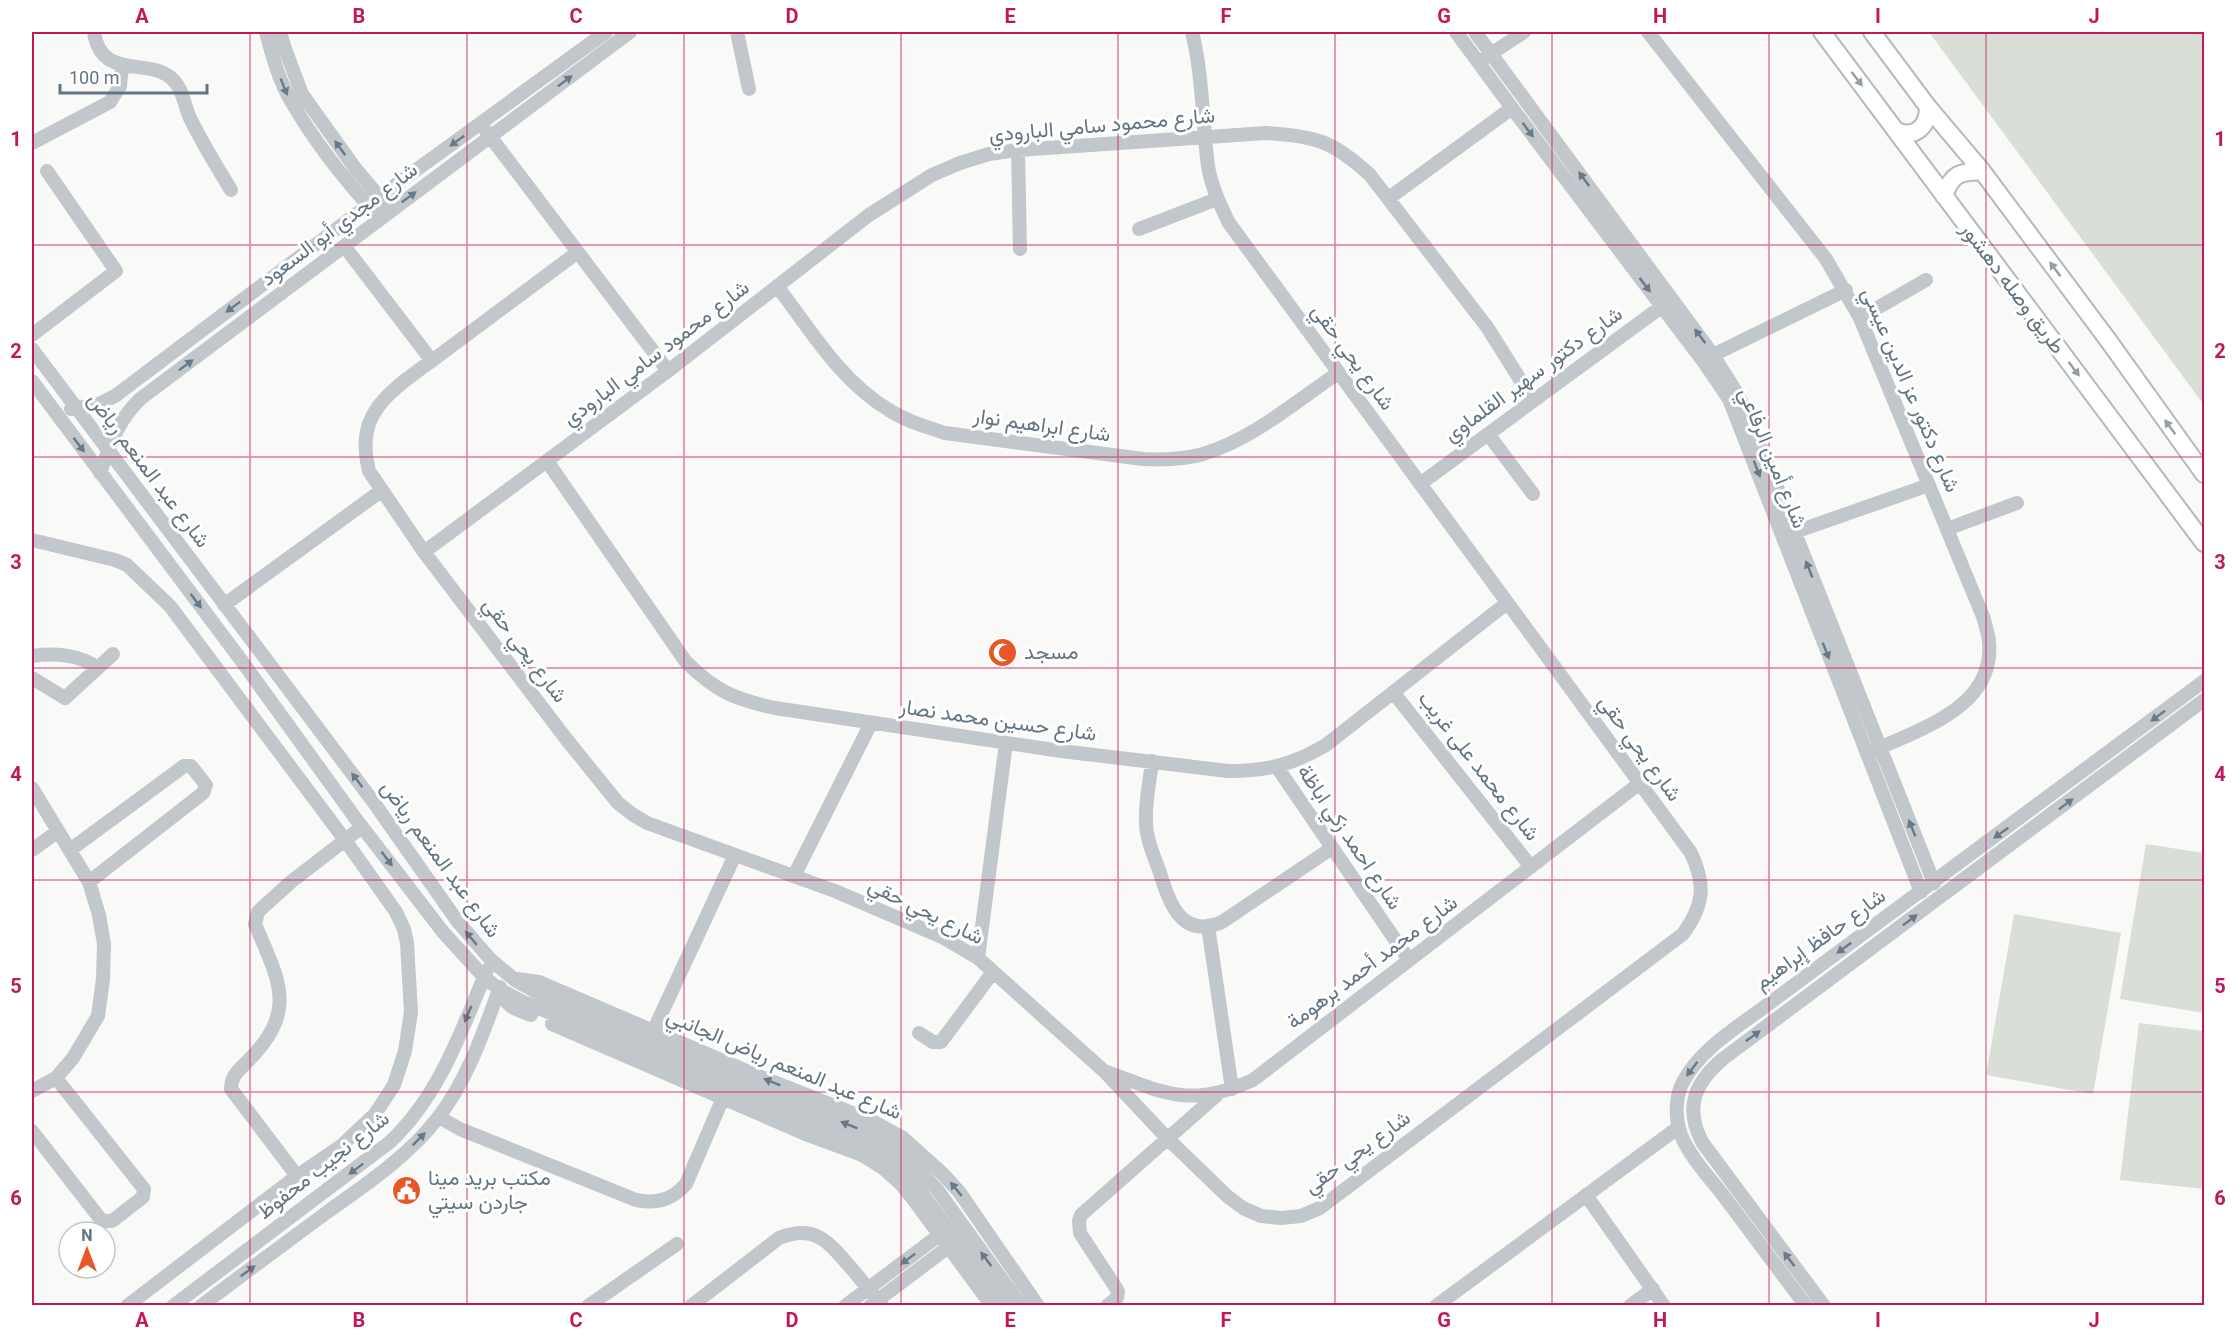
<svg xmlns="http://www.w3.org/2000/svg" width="2236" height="1337" viewBox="0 0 2236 1337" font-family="Roboto,Vazirmatn,sans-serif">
	<rect width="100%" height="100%" fill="#f9f9f7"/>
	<!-- green -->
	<path fill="#d9ded6" d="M 1929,32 L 2204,32 L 2204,405 Z
		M 2146,844 L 2204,853 L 2204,1013 L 2120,999 Z
		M 2014,914 L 2121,933 L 2093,1094 L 1986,1075 Z
		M 2139,1023 L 2204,1031 L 2204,1189 L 2120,1180 Z"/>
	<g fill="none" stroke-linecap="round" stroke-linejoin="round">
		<defs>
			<path id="major" d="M 1822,32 L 2204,543
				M 1872,32 L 1928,107 L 1982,171 L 2108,340 L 2204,474
				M 1895,130 C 1914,140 1928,127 1928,107
				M 1944,196 C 1952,173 1960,172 1982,171"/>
		</defs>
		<!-- major casing -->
		<use href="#major" stroke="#b3b9be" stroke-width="20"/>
		<!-- minor -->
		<path stroke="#c2c7cb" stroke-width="14" d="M 94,32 C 101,80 146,58 170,77 C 183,87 184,105 190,118 C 202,143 217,167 231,190
			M 266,32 C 272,55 279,81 291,101 C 314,141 344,179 375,213
			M 280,32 L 285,49 L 302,94 L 355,168 L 385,204
			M 737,32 L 749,89
			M 1456,32 L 1512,108 L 1706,365 L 1729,399 L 1921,892
			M 1475,32 L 1713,355 L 1738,395 L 1753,427 L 1934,883
			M 1648,32 L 1826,259 L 1860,318 L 1984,619 C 1985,626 1989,635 1989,642 C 1995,708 1919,729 1871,752
			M 1486,57 L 1524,32
			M 486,131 L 668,371
			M 32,143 L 110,102 L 120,86 L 122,66
			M 1018,150 L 1020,249
			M 1389,198 L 1512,108
			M 1139,229 L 1217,199
			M 345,247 L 432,361
			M 578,252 C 534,285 490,318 445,351 C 424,367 390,388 376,410 C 363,429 364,450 369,471 L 424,552 L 567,740 L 618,803 L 632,814 L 647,823 L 835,891 L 942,937 L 978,958 L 1105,1072 L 1167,1138 L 1227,1196 L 1243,1208 L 1261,1216 L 1281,1218 L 1301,1216 L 1320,1208 L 1683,934 C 1704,905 1706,885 1691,853 L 1229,223 C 1220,205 1211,186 1208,166 C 1202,121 1203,76 1192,32
			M 777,286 C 810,329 841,382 889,410 C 906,421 926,427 945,433 L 1143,459 C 1163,460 1183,460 1203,454 C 1253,439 1295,402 1338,373
			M 1860,318 L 1926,280
			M 32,335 L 116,271 L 47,171
			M 32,349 L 372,800 L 458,922 L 491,960 L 515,980 L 544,996 L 649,1040 L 745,1085 L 871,1134 L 906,1157 L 936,1188 L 1021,1306
			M 1713,355 L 1846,290
			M 32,381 L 241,660 L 356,819 L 443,932 L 484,977 L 499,989 L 521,1001 L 644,1051 L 776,1111 L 864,1144 L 882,1154 L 912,1180 L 1005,1306
			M 71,409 L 97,405 L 115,396 L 379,197 L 606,32
			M 1488,434 L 1533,494
			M 547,461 L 686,662 C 716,691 733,699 775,708 L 1061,751 L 1228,771 C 1267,771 1292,765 1326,745 L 1507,603
			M 100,473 C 111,443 117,422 140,399 L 630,32
			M 1420,484 L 1668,302
			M 1947,529 L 2017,503
			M 1795,532 L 1929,485
			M 32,540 L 115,560 L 127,565 L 170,606 L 345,840 L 396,912 L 404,929 L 407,943 L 411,1012 L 405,1051 L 394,1085 L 375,1114 L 341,1146 L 297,1176 L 127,1306
			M 424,552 L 668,371 L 869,215 L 932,175 L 960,163 L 989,154 L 1018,150 L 1266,133 C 1316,136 1333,141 1370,175 L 1487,327 L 1533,400
			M 224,605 L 381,491
			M 32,656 C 53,653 80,654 97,668
			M 32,678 L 65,698 L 113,654
			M 1393,692 L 1531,867
			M 1152,761 C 1150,781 1145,801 1146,821 C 1146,838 1153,854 1159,870 C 1169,901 1180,940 1222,922 L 1332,848
			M 1277,767 L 1409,960
			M 32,788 L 89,882 L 99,915 L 104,944 L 103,979 L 98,1016 L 73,1058 L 56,1078 L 32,1091
			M 32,850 L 57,832
			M 70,850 L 184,766 L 191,766 L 206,785 L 203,793 L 89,882
			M 794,876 L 871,723
			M 1208,926 L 1232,1089
			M 978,958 L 1006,743
			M 518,979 L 539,982 L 749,1072 L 870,1120 L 903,1138 L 943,1174 L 960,1193 L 1038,1306
			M 501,990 C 504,1006 517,1010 531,1015
			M 552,1024 L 808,1135 L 862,1155 L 883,1168 L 901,1184 L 916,1203 L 992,1306
			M 919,1033 L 933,1042 L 941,1042 L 993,972
			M 650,1038 L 735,855
			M 1107,1072 C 1166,1094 1192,1108 1253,1080 L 1640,783
			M 439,1117 L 460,1129 L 636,1200 C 657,1204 672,1200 686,1184 L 723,1098
			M 32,1131 L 102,1221 L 112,1221 L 143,1197 L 144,1189 L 56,1078
			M 297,1176 L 231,1089 C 231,1076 238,1071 247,1062 C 298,1011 280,983 255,924 L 258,912 L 262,908 L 292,881 L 362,827
			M 1586,1195 L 1664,1306
			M 173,1306 L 390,1142 C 439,1096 461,1032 487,970
			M 201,1306 C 244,1273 287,1242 330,1210 C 368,1183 408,1156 437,1119 C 467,1081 484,1031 500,987
			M 588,1306 L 677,1244
			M 691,1306 L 779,1238 C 816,1223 829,1243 852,1269 C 862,1281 872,1293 882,1306
			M 845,1306 L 946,1230
			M 870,1306 L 955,1242
			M 1107,1306 L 1117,1298 L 1118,1291 L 1080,1233 L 1079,1221 L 1081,1215 L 1218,1094
			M 1436,1306 L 1679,1127
			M 1630,1306 L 1653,1289
			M 1806,1306 C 1778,1269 1751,1232 1723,1195 C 1709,1177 1690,1157 1681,1135 C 1675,1119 1675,1097 1683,1082 C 1700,1049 1738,1027 1767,1005 L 2204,681
			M 1824,1306 L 1702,1142 C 1684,1107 1695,1082 1724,1058 L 2204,700"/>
		<!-- major -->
		<use href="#major" stroke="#fff" stroke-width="16"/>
	</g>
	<!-- one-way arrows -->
	<defs><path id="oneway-solid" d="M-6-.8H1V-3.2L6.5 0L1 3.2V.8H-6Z" transform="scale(1.5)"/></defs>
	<g fill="#929ea8">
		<use href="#oneway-solid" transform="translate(1857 79) rotate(53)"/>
		<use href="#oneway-solid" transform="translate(2055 269) rotate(-127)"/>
		<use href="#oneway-solid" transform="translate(2074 369) rotate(53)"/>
		<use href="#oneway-solid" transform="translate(2170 427) rotate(-126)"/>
	</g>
	<g fill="#687987">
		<use href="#oneway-solid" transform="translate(565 81) rotate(-37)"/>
		<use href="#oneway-solid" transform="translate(284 87) rotate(68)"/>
		<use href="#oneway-solid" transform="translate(1528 130) rotate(53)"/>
		<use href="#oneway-solid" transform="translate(457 141) rotate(144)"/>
		<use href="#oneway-solid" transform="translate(340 148) rotate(-126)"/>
		<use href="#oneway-solid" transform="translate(1584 179) rotate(-126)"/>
		<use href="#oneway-solid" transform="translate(409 197) rotate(-36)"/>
		<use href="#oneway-solid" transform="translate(1645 285) rotate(53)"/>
		<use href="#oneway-solid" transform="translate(233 307) rotate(143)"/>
		<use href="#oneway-solid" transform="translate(1700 336) rotate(-127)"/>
		<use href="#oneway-solid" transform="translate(186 365) rotate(-37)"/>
		<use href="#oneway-solid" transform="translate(79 445) rotate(53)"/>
		<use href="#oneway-solid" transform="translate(1757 469) rotate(69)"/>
		<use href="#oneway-solid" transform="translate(1809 569) rotate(-111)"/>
		<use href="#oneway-solid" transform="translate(196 601) rotate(53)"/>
		<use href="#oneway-solid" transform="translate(1826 651) rotate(69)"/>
		<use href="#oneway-solid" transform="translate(2158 716) rotate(143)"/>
		<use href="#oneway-solid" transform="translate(357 780) rotate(-127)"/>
		<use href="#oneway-solid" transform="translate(2066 804) rotate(-37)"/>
		<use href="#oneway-solid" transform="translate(1912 828) rotate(-112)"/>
		<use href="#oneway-solid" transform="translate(2001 833) rotate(144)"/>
		<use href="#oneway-solid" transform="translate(387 859) rotate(53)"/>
		<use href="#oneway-solid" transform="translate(1910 920) rotate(-37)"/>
		<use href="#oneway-solid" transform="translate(471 938) rotate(-130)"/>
		<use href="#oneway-solid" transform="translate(1844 948) rotate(144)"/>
		<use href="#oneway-solid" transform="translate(468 1014) rotate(113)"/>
		<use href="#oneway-solid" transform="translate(1753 1036) rotate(-36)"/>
		<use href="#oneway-solid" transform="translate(1692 1069) rotate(127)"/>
		<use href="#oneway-solid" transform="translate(772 1082) rotate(-158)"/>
		<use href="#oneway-solid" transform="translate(849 1125) rotate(-158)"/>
		<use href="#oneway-solid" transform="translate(419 1139) rotate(-45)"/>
		<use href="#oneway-solid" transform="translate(356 1169) rotate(143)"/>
		<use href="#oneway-solid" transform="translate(956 1189) rotate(-129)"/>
		<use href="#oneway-solid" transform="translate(908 1259) rotate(143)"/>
		<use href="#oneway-solid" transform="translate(986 1259) rotate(-127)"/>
		<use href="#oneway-solid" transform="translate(1789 1259) rotate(-127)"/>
		<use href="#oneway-solid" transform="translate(248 1271) rotate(-36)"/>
	</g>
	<!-- grid -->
	<path fill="none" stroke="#c2185b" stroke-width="1.5" stroke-opacity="0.55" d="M 250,32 L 250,1306M 467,32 L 467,1306M 684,32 L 684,1306M 901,32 L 901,1306M 1118,32 L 1118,1306M 1335,32 L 1335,1306M 1552,32 L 1552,1306M 1769,32 L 1769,1306M 1986,32 L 1986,1306M 32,245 L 2204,245M 32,457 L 2204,457M 32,668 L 2204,668M 32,880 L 2204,880M 32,1092 L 2204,1092"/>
	<!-- icons -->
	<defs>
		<symbol id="mosque-disc" viewBox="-11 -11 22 22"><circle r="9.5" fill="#e85728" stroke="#fff"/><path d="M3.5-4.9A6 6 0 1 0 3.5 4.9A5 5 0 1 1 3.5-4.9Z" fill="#fff"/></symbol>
		<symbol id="civic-disc" viewBox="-11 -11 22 22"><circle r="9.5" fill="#e85728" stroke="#fff"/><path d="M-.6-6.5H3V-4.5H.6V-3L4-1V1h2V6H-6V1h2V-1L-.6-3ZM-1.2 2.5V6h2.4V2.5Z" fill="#fff"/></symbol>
	</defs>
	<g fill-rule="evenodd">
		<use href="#mosque-disc" x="986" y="636" width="33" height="33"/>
		<use href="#civic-disc" x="390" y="1174" width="33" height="33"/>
	</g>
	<g text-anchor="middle" stroke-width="6" stroke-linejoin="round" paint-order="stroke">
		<!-- street labels -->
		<g font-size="21" fill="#637583" stroke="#fff">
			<text transform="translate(1102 125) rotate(-5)" y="7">شارع محمود سامي البارودي</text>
			<text transform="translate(339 224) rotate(-37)" y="7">شارع مجدي أبو السعود</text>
			<text transform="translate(2013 288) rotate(53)" y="7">طريق وصله دهشور</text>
			<text transform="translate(656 353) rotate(-37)" y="7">شارع محمود سامي البارودي</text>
			<text transform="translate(1353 357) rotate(54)" y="7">شارع يحي حقي</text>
			<text transform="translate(1533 374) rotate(-36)" y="7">شارع دكتور سهير القلماوي</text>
			<text transform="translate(1911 390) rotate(67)" y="7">شارع دكتور عز الدين عيسي</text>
			<text transform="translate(1042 425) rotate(8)" y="7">شارع ابراهيم نوار</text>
			<text transform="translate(1773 458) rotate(68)" y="7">شارع أمين الرفاعي</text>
			<text transform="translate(149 470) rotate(53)" y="7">شارع عبد المنعم رياض</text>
			<text transform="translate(525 650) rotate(53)" y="7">شارع يحي حقي</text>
			<text transform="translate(998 720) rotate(8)" y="7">شارع حسين محمد نصار</text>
			<text transform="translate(1640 748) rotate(54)" y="7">شارع يحي حقي</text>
			<text transform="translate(1479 766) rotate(52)" y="7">شارع محمد على غريب</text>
			<text transform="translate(1350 837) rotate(56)" y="7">شارع احمد زكي اباظة</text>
			<text transform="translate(441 859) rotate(54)" y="7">شارع عبد المنعم رياض</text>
			<text transform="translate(926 911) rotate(26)" y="7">شارع يحي حقي</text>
			<text transform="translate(1820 939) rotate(-36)" y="7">شارع حافظ إبراهيم</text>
			<text transform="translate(1372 962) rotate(-37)" y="7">شارع محمد أحمد برهومة</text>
			<text transform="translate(784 1064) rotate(23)" y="7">شارع عبد المنعم رياض الجانبي</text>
			<text transform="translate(1357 1152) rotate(-36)" y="7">شارع يحي حقي</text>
			<text transform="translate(323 1165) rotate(-38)" y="7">شارع نجيب محفوظ</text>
		</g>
		<!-- poi labels -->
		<g font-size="21" fill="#637583" stroke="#fff" text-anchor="start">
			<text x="1024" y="659">مسجد</text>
			<text x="428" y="1185">مكتب بريد مينا<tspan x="428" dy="24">جاردن سيتي</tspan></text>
		</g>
	</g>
	<!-- border -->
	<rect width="2236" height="1337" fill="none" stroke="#ffffff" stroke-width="66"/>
	<!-- north arrow -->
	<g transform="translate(87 1250)"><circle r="28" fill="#ffffff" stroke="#c1c8cd" stroke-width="1.5"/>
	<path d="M0-4.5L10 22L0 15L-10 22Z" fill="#e85728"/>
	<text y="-9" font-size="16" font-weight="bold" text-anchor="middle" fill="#637583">N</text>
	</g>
	<!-- scale -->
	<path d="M60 84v9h147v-9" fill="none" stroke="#637583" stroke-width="3"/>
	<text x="69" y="84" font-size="18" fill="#637583" stroke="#ffffff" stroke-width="4.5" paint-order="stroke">100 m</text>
	<rect x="33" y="33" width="2170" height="1271" fill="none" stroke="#c2185b" stroke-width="2"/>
	<g font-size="20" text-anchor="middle" font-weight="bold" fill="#c2185b">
		<text x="142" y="23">A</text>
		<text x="359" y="23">B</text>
		<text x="576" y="23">C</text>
		<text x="792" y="23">D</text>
		<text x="1010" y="23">E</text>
		<text x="1226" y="23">F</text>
		<text x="1444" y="23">G</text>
		<text x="1660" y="23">H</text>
		<text x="1878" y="23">I</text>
		<text x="2094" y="23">J</text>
		<text x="16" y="146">1</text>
		<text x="2220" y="146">1</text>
		<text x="16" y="358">2</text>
		<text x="2220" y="358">2</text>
		<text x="16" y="569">3</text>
		<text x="2220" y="569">3</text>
		<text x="16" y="781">4</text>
		<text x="2220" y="781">4</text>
		<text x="16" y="993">5</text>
		<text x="2220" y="993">5</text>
		<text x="16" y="1205">6</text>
		<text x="2220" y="1205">6</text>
		<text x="142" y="1327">A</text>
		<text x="359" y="1327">B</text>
		<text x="576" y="1327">C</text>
		<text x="792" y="1327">D</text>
		<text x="1010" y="1327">E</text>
		<text x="1226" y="1327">F</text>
		<text x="1444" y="1327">G</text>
		<text x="1660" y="1327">H</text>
		<text x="1878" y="1327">I</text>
		<text x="2094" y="1327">J</text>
	</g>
</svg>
